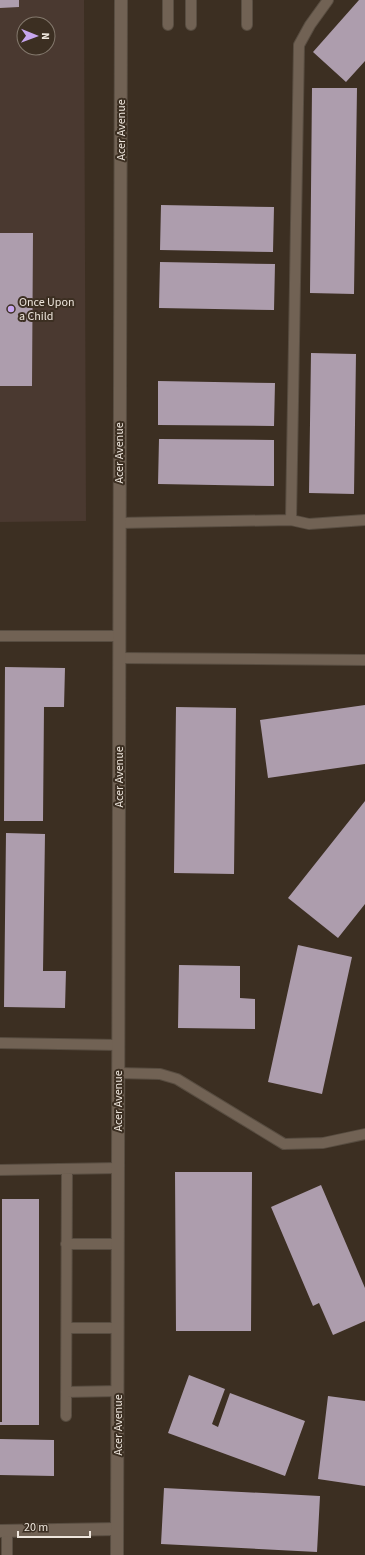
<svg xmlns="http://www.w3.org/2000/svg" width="365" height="1555" viewBox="0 0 365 1555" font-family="'Source Sans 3',sans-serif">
	<rect width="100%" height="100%" fill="#3c2f22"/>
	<!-- commercial -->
	<path fill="#4a3930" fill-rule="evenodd" d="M 0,0 L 84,0 L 86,521 L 0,522 ZM 24,24 L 48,24 L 48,48 L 24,48 Z"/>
	<!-- building -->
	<path fill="#ad9dad" d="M 0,0 L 19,0 L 19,7 L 0,8 Z
		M 359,0 L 365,0 L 365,61 L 346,82 L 313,52 Z
		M 312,88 L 357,88 L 354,294 L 310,293 Z
		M 161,205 L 274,207 L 273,252 L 160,250 Z
		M 0,233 L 33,233 L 32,386 L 0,386 Z
		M 160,262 L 275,264 L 274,310 L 159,308 Z
		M 311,353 L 356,354 L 354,494 L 309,493 Z
		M 158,381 L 275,383 L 274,426 L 158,425 Z
		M 159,439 L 274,440 L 274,486 L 158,484 Z
		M 5,667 L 65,668 L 64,707 L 44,707 L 43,821 L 4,821 Z
		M 365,705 L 365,764 L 268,778 L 260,720 Z
		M 176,707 L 236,708 L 234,874 L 174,873 Z
		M 365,801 L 365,904 L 338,938 L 288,898 Z
		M 6,833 L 45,834 L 43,971 L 66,971 L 65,1008 L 4,1007 Z
		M 298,945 L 352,957 L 322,1094 L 268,1082 Z
		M 179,965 L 240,966 L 240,998 L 255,999 L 255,1029 L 178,1028 Z
		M 175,1172 L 252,1172 L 251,1331 L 176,1331 Z
		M 321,1185 L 365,1288 L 365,1321 L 333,1335 L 319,1303 L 313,1306 L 271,1207 Z
		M 2,1199 L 39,1199 L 39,1425 L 0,1425 L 0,1422 L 2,1422 Z
		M 189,1375 L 225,1389 L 212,1424 L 218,1427 L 230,1393 L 305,1421 L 285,1476 L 168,1433 Z
		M 328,1396 L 365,1401 L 365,1486 L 318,1479 Z
		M 0,1439 L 54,1440 L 54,1476 L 0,1475 Z
		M 164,1488 L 320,1496 L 317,1552 L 161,1544 Z"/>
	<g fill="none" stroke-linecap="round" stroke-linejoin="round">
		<defs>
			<path id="lane" d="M 168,25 L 168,0
				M 191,25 L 191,0
				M 247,25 L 247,1
				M 291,520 L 299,45 L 310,25 L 328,0
				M 119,523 L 291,520 L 309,524 L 365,520
				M 0,636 L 119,636
				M 119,658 L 365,660
				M 0,1043 L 118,1045
				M 118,1073 L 160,1074 L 177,1079 L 284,1144 L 323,1143 L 365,1134
				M 0,1170 L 118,1168
				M 66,1244 L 118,1244
				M 67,1328 L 118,1328
				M 66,1392 L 118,1391
				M 66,1416 L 67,1169
				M 7,1555 L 7,1531"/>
			<path id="street" d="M 0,1531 L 117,1529"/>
			<path id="secondary" d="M 117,1555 L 121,0"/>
		</defs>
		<!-- lane casing -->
		<use href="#lane" stroke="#584d41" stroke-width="12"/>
		<!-- street casing -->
		<use href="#street" stroke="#584d41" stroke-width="14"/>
		<!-- secondary casing -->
		<use href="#secondary" stroke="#584d41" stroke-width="14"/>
		<!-- lane -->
		<use href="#lane" stroke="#716254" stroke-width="10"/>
		<!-- street -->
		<use href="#street" stroke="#716254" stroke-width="12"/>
		<!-- secondary -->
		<use href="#secondary" stroke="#716254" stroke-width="12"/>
	</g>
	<!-- markers -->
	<circle fill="#c7a6ef" stroke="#3c2f22" stroke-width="1.5" cx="11" cy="309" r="4"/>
	<g text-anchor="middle" stroke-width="4" stroke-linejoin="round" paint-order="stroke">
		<!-- street labels -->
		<g font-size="12" fill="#ede5dc" stroke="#3c2f22">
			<text transform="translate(121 130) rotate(-90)" y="4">Acer Avenue</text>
			<text transform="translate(119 453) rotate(-90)" y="4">Acer Avenue</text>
			<text transform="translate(119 777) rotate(-90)" y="4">Acer Avenue</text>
			<text transform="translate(118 1101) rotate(-90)" y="4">Acer Avenue</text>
			<text transform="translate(118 1425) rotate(-90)" y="4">Acer Avenue</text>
		</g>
		<!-- poi labels -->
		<g font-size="12" fill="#ede5dc" stroke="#3c2f22" text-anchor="start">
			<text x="19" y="306">Once Upon<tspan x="19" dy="14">a Child</tspan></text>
		</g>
	</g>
	<!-- north arrow -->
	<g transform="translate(36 36) rotate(91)"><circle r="19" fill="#3c2f22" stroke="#83786c"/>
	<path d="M0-3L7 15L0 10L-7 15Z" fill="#c7a6ef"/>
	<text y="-6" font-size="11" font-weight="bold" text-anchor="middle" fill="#ede5dc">N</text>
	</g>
	<!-- scale -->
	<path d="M18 1531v6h72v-6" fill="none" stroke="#ede5dc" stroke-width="2"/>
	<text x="24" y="1531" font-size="12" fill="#ede5dc" stroke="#3c2f22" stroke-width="3" paint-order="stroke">20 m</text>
</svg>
